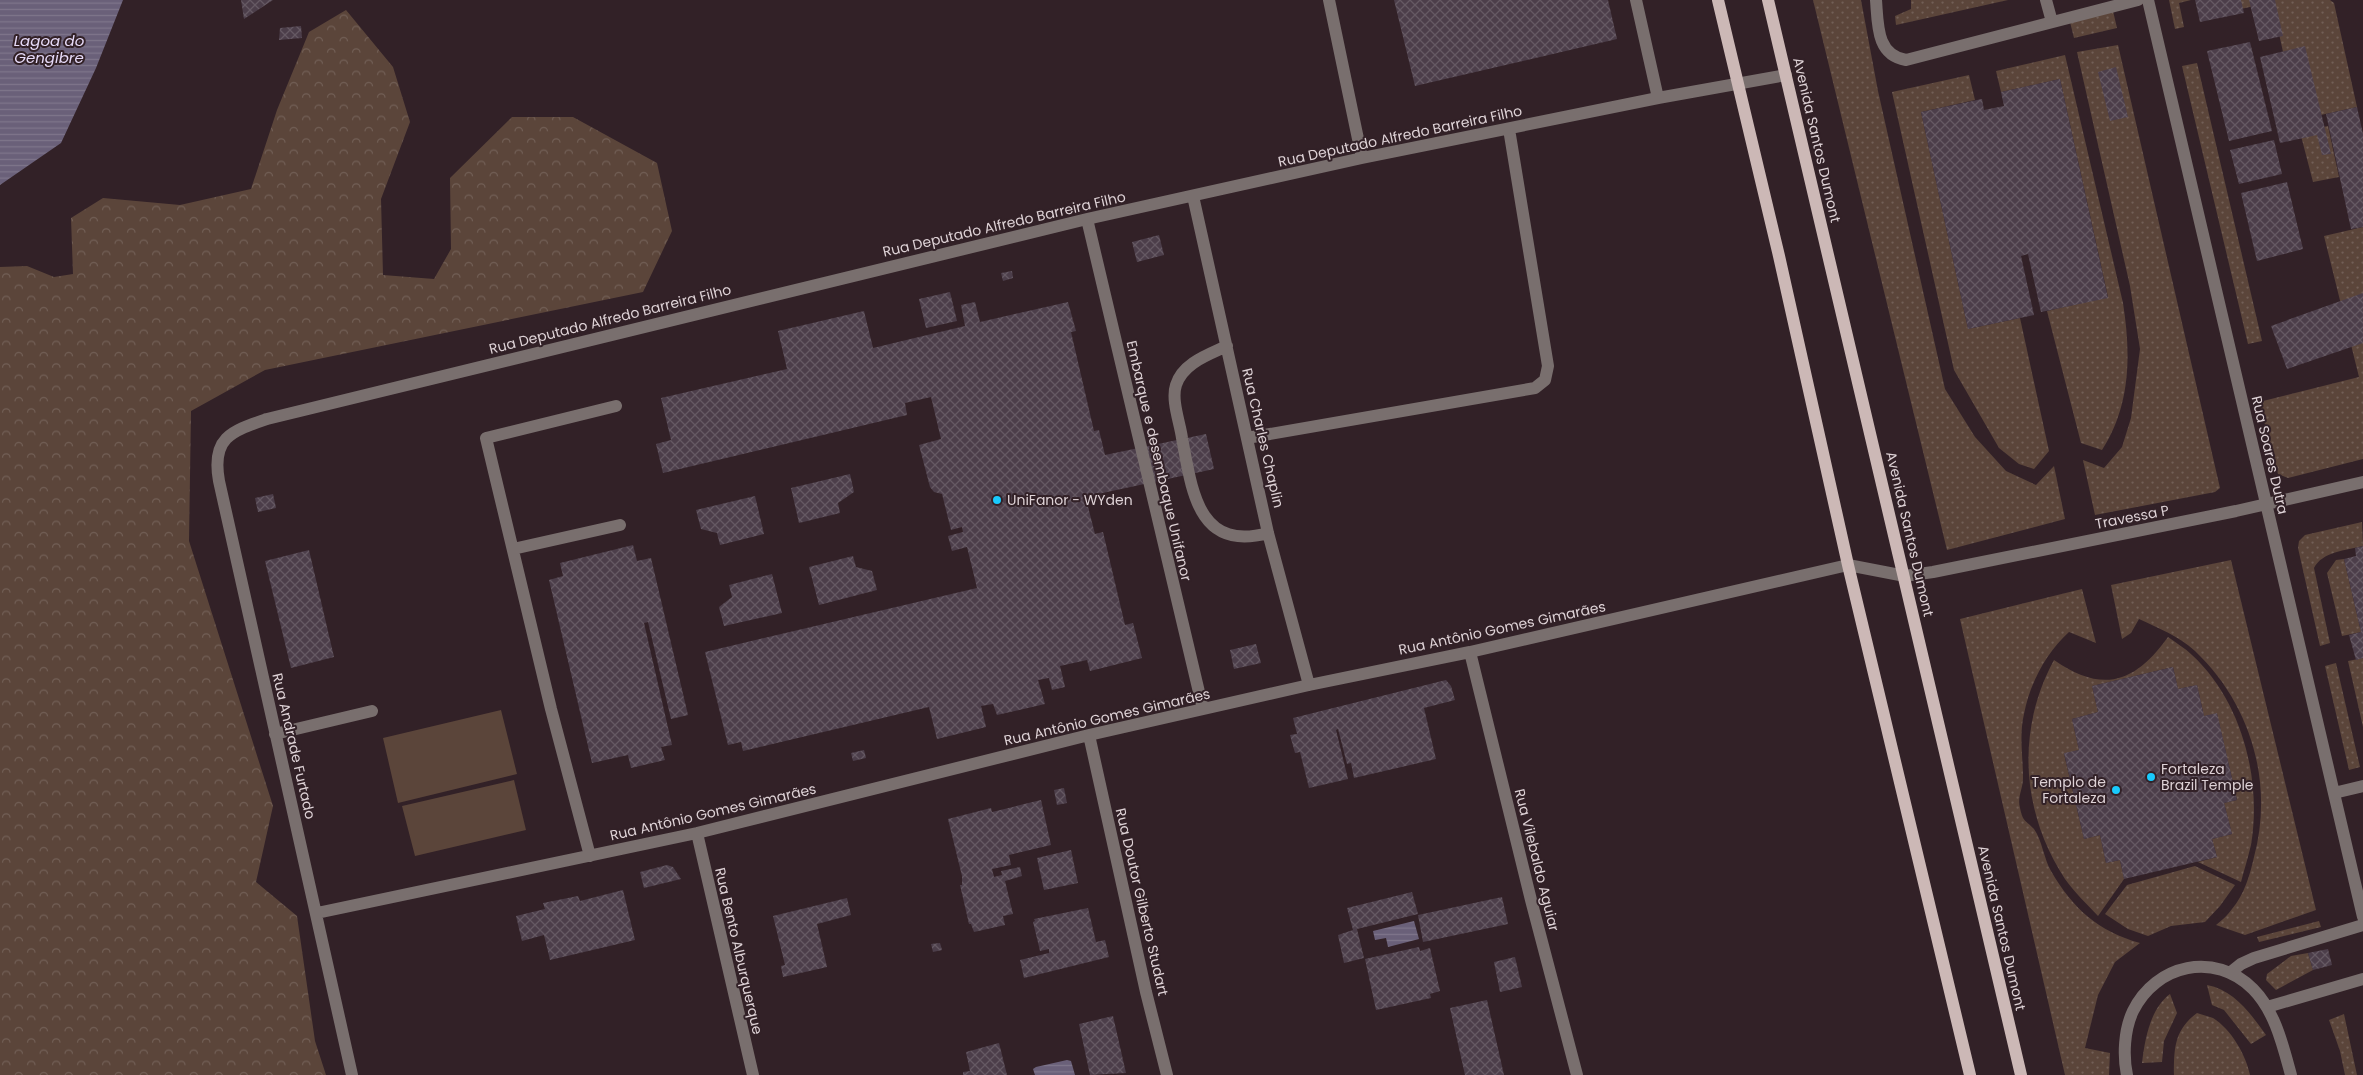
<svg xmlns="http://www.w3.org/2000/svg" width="2363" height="1075" viewBox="0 0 2363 1075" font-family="Poppins,sans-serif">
	<defs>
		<pattern id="grass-dots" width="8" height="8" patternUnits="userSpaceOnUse" patternTransform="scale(1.25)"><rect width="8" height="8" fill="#5b453a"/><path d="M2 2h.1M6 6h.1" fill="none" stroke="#725f56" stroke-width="1.8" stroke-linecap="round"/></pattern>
		<pattern id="forest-crowns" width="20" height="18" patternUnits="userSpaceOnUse" patternTransform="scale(1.25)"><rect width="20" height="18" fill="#5b453a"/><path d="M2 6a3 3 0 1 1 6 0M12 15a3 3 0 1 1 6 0" fill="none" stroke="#725f56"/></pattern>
		<pattern id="water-rules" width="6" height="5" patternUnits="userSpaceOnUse" patternTransform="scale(1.25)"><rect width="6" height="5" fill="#6a6079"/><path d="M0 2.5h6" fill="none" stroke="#7f768b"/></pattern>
		<pattern id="building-cross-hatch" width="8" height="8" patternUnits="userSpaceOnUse" patternTransform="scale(1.25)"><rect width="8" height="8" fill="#4c3e4a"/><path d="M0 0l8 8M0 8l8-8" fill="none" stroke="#655963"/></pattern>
	</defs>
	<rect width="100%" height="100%" fill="#322127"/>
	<!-- grass -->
	<path fill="url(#grass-dots)" d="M 1813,0 L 1861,0 L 1878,91 L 1945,389 L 1975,437 L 2006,471 L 2036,485 L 2054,466 L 2065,519 L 1947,550 Z
		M 1911,0 L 2008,0 L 1896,25 L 1895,16 L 1911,9 Z
		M 2169,0 L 2191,0 L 2179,3 L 2184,27 L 2175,29 Z
		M 2220,0 L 2330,0 L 2334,3 L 2357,107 L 2298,120 L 2272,2 L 2223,13 Z
		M 2113,11 L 2117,28 L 2074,38 L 2070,22 Z
		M 2118,45 L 2220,488 L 2215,492 L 2095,515 L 2083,460 L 2104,468 L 2122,447 L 2131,418 L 2140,349 L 2130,286 L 2077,52 Z
		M 2065,55 L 2123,303 C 2131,354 2131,405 2102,450 L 2081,443 L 2047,311 L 2108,297 L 2060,79 L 2001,92 L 1996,71 Z
		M 2197,63 L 2262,341 L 2248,344 L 2182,66 Z
		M 1969,75 L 1975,100 L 1921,112 L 1968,329 L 2020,318 L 2049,451 L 2034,469 L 2019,464 L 1999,448 L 1954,370 L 1892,92 Z
		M 2328,126 L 2339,177 L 2313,182 L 2300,132 Z
		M 2363,227 L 2363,459 L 2288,478 L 2278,474 L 2259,402 L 2359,377 L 2324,236 Z
		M 2362,522 L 2363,546 C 2346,550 2322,552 2314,568 L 2330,643 L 2320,646 L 2298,548 L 2299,541 L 2305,535 Z
		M 2344,559 L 2361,632 L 2342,636 L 2327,573 L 2336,560 Z
		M 2231,560 L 2316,910 L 2245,935 L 2216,925 C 2222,920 2228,915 2232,909 C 2244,895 2250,875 2254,857 C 2274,783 2251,704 2195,651 C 2179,636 2158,628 2139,619 L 2131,633 L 2122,639 L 2111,585 Z
		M 2082,589 L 2096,643 L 2069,632 C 2046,653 2030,683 2024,714 C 2019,735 2023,757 2023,778 C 2023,789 2017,797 2020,808 C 2023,823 2026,820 2034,829 C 2042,840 2044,859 2051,871 C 2073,909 2098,931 2140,943 L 2115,962 L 2098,995 L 2085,1048 L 2110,1053 L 2109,1075 L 2065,1075 L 1960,619 Z
		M 2168,637 C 2176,643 2185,648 2192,655 C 2242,701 2262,780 2251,845 C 2248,858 2244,870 2241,882 L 2198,862 L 2217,857 L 2212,839 L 2232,834 L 2224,803 L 2237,800 L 2217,714 L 2204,716 L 2197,685 L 2178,689 L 2173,667 L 2092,686 L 2098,712 L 2072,719 L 2079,750 L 2064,754 L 2084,839 L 2100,835 L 2106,863 L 2120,860 L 2124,879 L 2098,916 C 2087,904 2074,892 2065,879 C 2021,812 2016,730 2054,660 C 2103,694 2135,683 2168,637 Z
		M 2363,658 L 2363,727 L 2348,661 Z
		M 2336,663 L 2360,767 L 2349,770 L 2325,666 Z
		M 2195,866 L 2235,885 L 2220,906 L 2205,922 L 2171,926 L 2148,936 L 2128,929 L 2105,914 L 2127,885 Z
		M 2319,921 L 2321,927 L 2259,942 L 2257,937 Z
		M 2308,953 L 2313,970 L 2276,990 L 2266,980 L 2267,974 L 2291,956 Z
		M 2207,985 C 2234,990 2251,1014 2266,1035 L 2251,1044 L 2224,1010 L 2212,1005 Z
		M 2170,994 L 2177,1013 L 2164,1041 L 2162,1062 L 2142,1063 C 2145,1039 2150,1009 2170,994 Z
		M 2197,1013 C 2202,1015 2208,1016 2213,1018 C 2231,1029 2246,1055 2250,1075 L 2174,1075 C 2174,1049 2174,1030 2197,1013 Z
		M 2344,1014 L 2357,1075 L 2345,1075 L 2340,1051 L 2329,1020 Z"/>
	<!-- forest -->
	<path fill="url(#forest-crowns)" d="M 346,10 L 393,67 L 410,122 L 381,199 L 383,275 L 434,279 L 451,249 L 450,178 L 512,117 L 573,117 L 657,163 L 672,231 L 643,292 L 265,370 L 191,411 L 189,541 L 273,806 L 256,882 L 297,916 L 315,1041 L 326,1075 L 0,1075 L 0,267 L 27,266 L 54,277 L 73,274 L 71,218 L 103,198 L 180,205 L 251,189 L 277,110 L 309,32 Z"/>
	<!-- pitch -->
	<path fill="#5b453a" d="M 501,710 L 517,774 L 398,803 L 383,738 Z
		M 514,780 L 526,830 L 415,856 L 402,806 Z"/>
	<!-- water -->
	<path fill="url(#water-rules)" d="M 0,0 L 123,0 L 96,68 L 61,143 L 0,185 Z
		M 1414,921 L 1419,939 L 1388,947 L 1386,938 L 1375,940 L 1373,931 Z
		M 1067,1060 L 1071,1061 L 1075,1075 L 1035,1075 L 1033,1069 L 1036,1067 Z"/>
	<!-- building -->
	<path fill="url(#building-cross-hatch)" d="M 241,0 L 273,0 L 244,19 Z
		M 1394,0 L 1608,0 L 1617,39 L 1415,86 Z
		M 2195,0 L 2241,0 L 2244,13 L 2200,22 Z
		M 2249,0 L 2275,0 L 2283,36 L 2259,41 Z
		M 301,26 L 302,38 L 279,40 L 280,28 Z
		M 2250,42 L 2272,131 L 2229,141 L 2207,51 Z
		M 2305,46 L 2331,154 L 2322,155 L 2317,135 L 2280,143 L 2260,57 Z
		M 2116,67 L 2128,117 L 2110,121 L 2098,72 Z
		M 2060,79 L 2108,298 L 2041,312 L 2028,254 L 2021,256 L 2034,315 L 1968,329 L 1921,112 L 1982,99 L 1984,110 L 2004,106 L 2001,92 Z
		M 2357,107 L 2363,134 L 2363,227 L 2351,229 L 2326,114 Z
		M 2274,140 L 2282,174 L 2239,184 L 2230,150 Z
		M 2287,182 L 2303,249 L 2257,261 L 2241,193 Z
		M 1159,235 L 1164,255 L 1137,262 L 1132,242 Z
		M 1012,271 L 1013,278 L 1003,281 L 1001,273 Z
		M 950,292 L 957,321 L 926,328 L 919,299 Z
		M 2363,293 L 2363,343 L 2287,369 L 2271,326 Z
		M 975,302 L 980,322 L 1068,302 L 1076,331 L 1071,332 L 1094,431 L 1099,430 L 1105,455 L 1206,434 L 1214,469 L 1098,494 L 1086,499 L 1095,534 L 1103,532 L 1125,625 L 1133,623 L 1142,658 L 1090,671 L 1087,660 L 1060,666 L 1065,687 L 1052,690 L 1049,678 L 1038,680 L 1045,704 L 997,715 L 993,704 L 981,706 L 986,727 L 937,739 L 929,707 L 743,751 L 741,742 L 728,745 L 705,652 L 977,588 L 967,547 L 952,551 L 948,536 L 963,532 L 962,527 L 951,530 L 942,494 L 934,492 L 930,487 L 919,445 L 941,439 L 931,397 L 905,403 L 907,415 L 663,473 L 656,444 L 671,440 L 661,398 L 787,369 L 778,331 L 864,311 L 873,348 L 965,326 L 961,305 Z
		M 850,474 L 854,492 L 838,503 L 840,513 L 799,523 L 791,488 Z
		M 273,494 L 276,508 L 258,512 L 255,498 Z
		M 755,496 L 764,534 L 720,545 L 717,533 L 701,529 L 696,510 Z
		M 633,545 L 637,561 L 651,558 L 688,715 L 671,719 L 648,622 L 644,623 L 672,745 L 661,747 L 665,760 L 631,768 L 628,755 L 592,763 L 549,580 L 563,576 L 560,563 Z
		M 2363,546 L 2363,658 L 2356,660 L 2349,635 L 2361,632 L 2344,559 L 2356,556 L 2355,548 Z
		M 309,550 L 334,657 L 291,668 L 265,561 Z
		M 853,556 L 856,567 L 872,571 L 877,590 L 819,605 L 809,567 Z
		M 772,574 L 782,613 L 724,626 L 719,607 L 732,597 L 729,585 Z
		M 1256,644 L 1261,663 L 1234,669 L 1230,650 Z
		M 2173,667 L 2178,689 L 2197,685 L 2204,716 L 2217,713 L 2237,800 L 2224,803 L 2232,834 L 2212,839 L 2217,857 L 2124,879 L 2120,860 L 2106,863 L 2100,835 L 2084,839 L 2064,753 L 2079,750 L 2072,719 L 2098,712 L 2092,686 Z
		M 1446,680 L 1451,686 L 1455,700 L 1424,708 L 1436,759 L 1354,778 L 1351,763 L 1347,764 L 1338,729 L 1336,730 L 1348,779 L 1309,788 L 1300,752 L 1295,753 L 1290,735 L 1297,734 L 1293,718 Z
		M 864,750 L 866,758 L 853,761 L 851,753 Z
		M 1064,788 L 1067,803 L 1057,805 L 1054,790 Z
		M 1041,800 L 1051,845 L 1009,855 L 1011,865 L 992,869 L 994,877 L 1002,875 L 1001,871 L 1020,867 L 1022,876 L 1005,881 L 1013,914 L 1003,916 L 1005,925 L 974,932 L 971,924 L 969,924 L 960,885 L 962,885 L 962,876 L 948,819 L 991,808 L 992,812 Z
		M 1071,850 L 1078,883 L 1044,890 L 1037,858 Z
		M 667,865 L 673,867 L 681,879 L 644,888 L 640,872 Z
		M 623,890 L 635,940 L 550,960 L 544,935 L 522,941 L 516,916 L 545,909 L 543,903 L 578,896 L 580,901 Z
		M 1412,892 L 1418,914 L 1357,929 L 1364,958 L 1344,963 L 1338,935 L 1353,930 L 1347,908 Z
		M 1502,897 L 1508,924 L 1423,942 L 1418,915 Z
		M 847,898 L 851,915 L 817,924 L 827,967 L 783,977 L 781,966 L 785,965 L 773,916 Z
		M 1088,908 L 1096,942 L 1105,940 L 1109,957 L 1024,978 L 1020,960 L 1049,953 L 1049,949 L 1040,951 L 1033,922 L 1035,921 L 1034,919 Z
		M 940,943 L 942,950 L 933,952 L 931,944 Z
		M 1419,947 L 1420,951 L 1430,948 L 1440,991 L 1430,994 L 1431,998 L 1376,1010 L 1365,959 Z
		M 2328,949 L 2332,965 L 2313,970 L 2308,953 Z
		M 1515,957 L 1522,987 L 1500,992 L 1494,962 Z
		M 1487,1000 L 1504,1075 L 1465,1075 L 1450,1008 Z
		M 1113,1016 L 1126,1073 L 1090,1075 L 1079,1024 Z
		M 999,1043 L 1007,1075 L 963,1075 L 963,1072 L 970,1071 L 966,1052 Z"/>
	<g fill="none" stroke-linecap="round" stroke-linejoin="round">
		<!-- minor -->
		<path stroke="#796f6e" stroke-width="12" d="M 1329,0 L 1362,158
			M 1636,0 L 1658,98
			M 1876,0 C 1878,24 1876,55 1906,60 L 2138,0
			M 2046,0 L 2052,22
			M 2148,0 L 2363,917
			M 1193,196 L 1268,533 L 1309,685
			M 1087,219 L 1203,709
			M 1227,346 C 1208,355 1183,363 1176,385 C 1171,400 1180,423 1182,438 C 1192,491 1198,552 1268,533
			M 1247,438 L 1535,388 L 1545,380 L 1548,366 L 1509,129
			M 513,549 L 620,525
			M 1470,652 L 1531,900 L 1577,1075
			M 275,734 L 372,711
			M 1089,735 L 1146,992 L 1167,1075
			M 2334,793 L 2363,786
			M 697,833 L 753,1075
			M 590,856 L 551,709 L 486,438 L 616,406
			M 317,913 L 697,833 L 1089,735 L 1309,685 L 1470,652 L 1848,565 L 1905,576 L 1933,572 L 2236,511 L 2363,482
			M 2231,972 L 2241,964 L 2254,958 L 2363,925
			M 2267,1007 L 2363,979
			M 352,1075 L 219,481 C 211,437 232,431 267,419 L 1087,219 L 1362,158 L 1658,98 L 1786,75
			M 2127,1075 C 2123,1056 2124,1030 2133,1011 C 2156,964 2215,951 2253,989 C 2275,1011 2283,1046 2291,1075"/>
		<!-- major -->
		<path stroke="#ccb8b6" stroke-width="12" d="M 1718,0 L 1779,256 L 1848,565 L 1970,1075
			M 1768,0 L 2021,1075"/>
	</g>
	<!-- markers -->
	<g fill="#19cafc" stroke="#322127" stroke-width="2">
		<circle cx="997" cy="500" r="5"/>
		<circle cx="2151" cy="777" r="5"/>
		<circle cx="2116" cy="790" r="5"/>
	</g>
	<g text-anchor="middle" stroke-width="4" stroke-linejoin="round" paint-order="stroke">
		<!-- street labels -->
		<g font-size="14" fill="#ded2d6" stroke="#322127">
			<text transform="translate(1400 136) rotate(-12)" y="5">Rua Deputado Alfredo Barreira Filho</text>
			<text transform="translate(1817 140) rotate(77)" y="5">Avenida Santos Dumont</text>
			<text transform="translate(1004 224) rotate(-13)" y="5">Rua Deputado Alfredo Barreira Filho</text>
			<text transform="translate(610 319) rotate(-14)" y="5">Rua Deputado Alfredo Barreira Filho</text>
			<text transform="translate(1263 438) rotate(77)" y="5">Rua Charles Chaplin</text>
			<text transform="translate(2270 455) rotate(77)" y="5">Rua Soares Dutra</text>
			<text transform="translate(1159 461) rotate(77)" y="5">Embarque e desembaque Unifanor</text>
			<text transform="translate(2132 517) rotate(-11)" y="5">Travessa P</text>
			<text transform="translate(1910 534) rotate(77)" y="5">Avenida Santos Dumont</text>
			<text transform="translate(1502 628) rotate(-12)" y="5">Rua Antônio Gomes Gimarães</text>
			<text transform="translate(1107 717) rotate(-13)" y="5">Rua Antônio Gomes Gimarães</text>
			<text transform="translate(294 746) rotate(77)" y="5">Rua Andrade Furtado</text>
			<text transform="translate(713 812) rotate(-13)" y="5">Rua Antônio Gomes Gimarães</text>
			<text transform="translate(1537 860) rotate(76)" y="5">Rua Vilebaldo Aguiar</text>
			<text transform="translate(1142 902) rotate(77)" y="5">Rua Doutor Gilberto Studart</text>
			<text transform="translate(2002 928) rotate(77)" y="5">Avenida Santos Dumont</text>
			<text transform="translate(739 951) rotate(77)" y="5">Rua Bento Alburquerque</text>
		</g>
		<!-- poi labels -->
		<g font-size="14" fill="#ded2d6" stroke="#322127" text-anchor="start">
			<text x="1007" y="505">UniFanor - WYden</text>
			<text x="2161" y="774">Fortaleza<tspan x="2161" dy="16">Brazil Temple</tspan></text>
			<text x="2106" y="787" text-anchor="end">Templo de<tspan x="2106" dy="16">Fortaleza</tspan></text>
		</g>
		<!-- water labels -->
		<g font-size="15" font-style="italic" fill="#e7dbf9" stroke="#322127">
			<text x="49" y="46">Lagoa do<tspan x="49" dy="17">Gengibre</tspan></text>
		</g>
	</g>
</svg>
